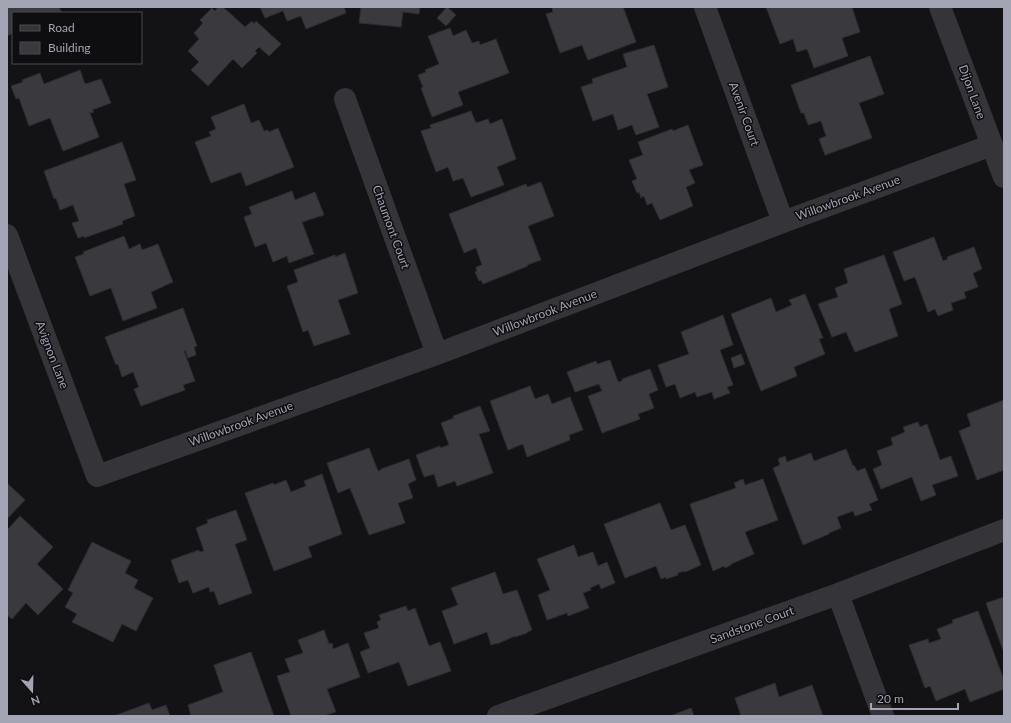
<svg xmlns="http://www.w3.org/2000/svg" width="1011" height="723" viewBox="0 0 1011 723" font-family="Lato,sans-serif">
	<rect width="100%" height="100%" fill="#131214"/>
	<!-- building -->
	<path fill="#3a393e" stroke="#2d2c30" d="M 7,7 L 59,7 L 62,13 L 13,13 L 13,33 L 7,36 Z
		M 218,7 L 223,7 L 245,27 L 252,21 L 254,24 L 256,21 L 281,44 L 269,56 L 259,47 L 255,51 L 257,53 L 242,68 L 233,59 L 208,86 L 191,70 L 199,62 L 188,51 L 199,39 L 194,33 L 203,23 L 200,20 L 212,8 L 215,11 Z
		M 260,7 L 344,7 L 346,13 L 306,29 L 301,16 L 287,21 L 283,11 L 265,18 Z
		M 361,7 L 420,7 L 419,14 L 403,12 L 401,27 L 359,23 Z
		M 447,7 L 456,15 L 446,26 L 437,18 Z
		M 552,7 L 623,7 L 636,42 L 588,60 L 582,45 L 560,53 L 546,14 L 553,12 Z
		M 766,7 L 852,7 L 860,32 L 842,38 L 848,56 L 814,68 L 807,49 L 797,52 L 793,39 L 780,44 Z
		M 450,28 L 453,36 L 466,30 L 472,43 L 479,41 L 480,45 L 496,39 L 509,73 L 458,92 L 463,105 L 432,117 L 421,88 L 423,87 L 418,75 L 426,72 L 425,70 L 439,64 L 428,36 Z
		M 654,45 L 668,87 L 647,94 L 659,127 L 636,135 L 632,125 L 618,130 L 613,114 L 593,121 L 581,87 L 593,83 L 592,79 L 627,67 L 623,54 Z
		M 870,56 L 884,94 L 859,103 L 872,138 L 825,155 L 819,139 L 826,136 L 821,121 L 808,125 L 804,113 L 801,113 L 791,85 Z
		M 80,70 L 85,84 L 101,79 L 111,103 L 92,110 L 94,112 L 90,113 L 99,137 L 63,151 L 50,118 L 29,126 L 19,98 L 16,99 L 11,86 L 23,82 L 22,80 L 40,73 L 44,84 Z
		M 244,104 L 251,123 L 259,120 L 264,131 L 268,130 L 269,132 L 278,128 L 294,167 L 246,186 L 241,172 L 211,183 L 195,142 L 211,136 L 209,132 L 216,129 L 211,117 Z
		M 471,111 L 476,123 L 488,119 L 490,124 L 502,119 L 516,159 L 497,167 L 504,185 L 471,197 L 463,178 L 453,181 L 448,167 L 436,172 L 421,131 L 431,128 L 430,125 Z
		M 688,125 L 703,165 L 689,170 L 695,183 L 686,187 L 693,206 L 660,220 L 652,203 L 647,205 L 644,196 L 641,198 L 639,192 L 637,193 L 632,181 L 637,179 L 629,160 L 643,155 L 638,142 L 672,129 L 673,131 Z
		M 122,142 L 136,180 L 124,184 L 135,216 L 122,221 L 123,224 L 84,238 L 84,236 L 78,238 L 72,223 L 79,221 L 73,205 L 60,210 L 56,198 L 54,199 L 44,171 Z
		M 541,182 L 554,216 L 528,226 L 541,260 L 527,265 L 528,266 L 483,284 L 481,280 L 479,281 L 475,272 L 477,271 L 476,267 L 482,265 L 476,248 L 464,253 L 449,214 L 526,184 L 527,187 Z
		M 292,191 L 295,200 L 315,192 L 324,215 L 302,222 L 314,254 L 289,263 L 287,256 L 273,262 L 266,243 L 255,247 L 244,217 L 252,214 L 249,207 Z
		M 124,236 L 129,249 L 140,244 L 142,250 L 158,244 L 173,282 L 151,292 L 157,308 L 123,321 L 111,288 L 90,296 L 75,257 L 84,254 L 83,252 Z
		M 934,237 L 943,261 L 948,259 L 947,257 L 974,247 L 982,269 L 973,273 L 978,287 L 964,292 L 966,298 L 951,303 L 953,310 L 938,316 L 935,309 L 928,312 L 915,277 L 904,281 L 893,252 Z
		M 345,253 L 358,293 L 338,300 L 350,334 L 314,346 L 308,330 L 303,332 L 287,286 L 298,282 L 294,270 L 335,255 L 335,257 Z
		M 884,255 L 902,304 L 889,309 L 898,336 L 855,352 L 846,332 L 832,337 L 818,304 L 838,297 L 835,288 L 848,283 L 844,269 Z
		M 805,294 L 823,338 L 819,339 L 825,354 L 794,367 L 797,376 L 761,391 L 731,314 L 771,298 L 776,312 L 792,305 L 789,300 Z
		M 183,308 L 197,346 L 194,347 L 196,355 L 188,358 L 185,350 L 184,351 L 195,381 L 183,385 L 185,390 L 141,406 L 134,389 L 139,387 L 133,372 L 122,377 L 118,364 L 116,365 L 105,337 Z
		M 723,315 L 733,345 L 720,350 L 733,385 L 727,387 L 730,393 L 714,399 L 712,392 L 697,397 L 695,392 L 680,398 L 675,384 L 666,387 L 658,365 L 689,354 L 681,332 Z
		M 741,354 L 745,364 L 734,368 L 731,358 Z
		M 610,360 L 618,382 L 622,381 L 622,379 L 650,369 L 658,390 L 649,394 L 654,408 L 638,414 L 640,419 L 602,433 L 588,396 L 602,391 L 599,384 L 575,392 L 567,372 L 596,361 L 597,364 Z
		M 530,386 L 535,399 L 548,394 L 552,404 L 570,397 L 583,430 L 569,435 L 570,440 L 527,457 L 523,444 L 508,450 L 490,401 Z
		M 1004,400 L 1004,470 L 977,480 L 959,431 L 971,426 L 967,414 Z
		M 480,406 L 490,431 L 479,434 L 493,473 L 457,486 L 455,481 L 438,487 L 434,474 L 424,477 L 416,455 L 440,446 L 440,448 L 449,445 L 441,423 L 454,418 L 453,416 Z
		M 918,422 L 920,427 L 927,424 L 940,460 L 951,456 L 958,476 L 932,485 L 936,495 L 921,501 L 912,477 L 881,489 L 873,469 L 882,465 L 877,451 L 893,445 L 891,438 L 905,432 L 903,427 Z
		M 369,448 L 378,471 L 381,470 L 381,469 L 409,459 L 416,480 L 408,484 L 413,498 L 398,503 L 405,523 L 369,535 L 350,488 L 338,493 L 327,463 Z
		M 846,449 L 853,466 L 854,465 L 857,471 L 865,468 L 878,500 L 869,504 L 872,510 L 855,516 L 853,511 L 837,517 L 841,528 L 829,533 L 829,534 L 803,545 L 773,468 L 780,465 L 778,459 L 785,456 L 787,462 L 811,453 L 814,461 Z
		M 322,474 L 342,534 L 308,547 L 312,557 L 274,571 L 245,493 L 273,483 L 274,485 L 286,480 L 291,492 L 306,486 L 304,481 Z
		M 743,479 L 745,485 L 763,479 L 778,520 L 745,532 L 754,554 L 731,564 L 731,565 L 725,568 L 724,566 L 713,571 L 690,504 L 736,488 L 734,483 Z
		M 7,483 L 25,500 L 7,519 Z
		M 660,503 L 671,530 L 685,525 L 701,565 L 685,572 L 684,571 L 678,573 L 678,575 L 666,579 L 666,577 L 661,579 L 656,566 L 625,578 L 604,524 Z
		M 236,510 L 247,540 L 235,544 L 252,593 L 219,605 L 214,591 L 210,592 L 209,587 L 193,593 L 188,580 L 179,583 L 171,560 L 199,550 L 200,552 L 204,551 L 196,528 L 208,523 L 207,520 Z
		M 20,516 L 53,547 L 37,564 L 63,589 L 38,615 L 26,603 L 12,619 L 7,615 L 7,530 Z
		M 92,542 L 131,561 L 125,573 L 138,580 L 134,588 L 153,598 L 136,631 L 122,624 L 113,642 L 72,622 L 77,614 L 65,607 L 73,593 L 68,590 Z
		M 574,545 L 578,557 L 593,552 L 598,566 L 607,562 L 615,583 L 601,589 L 599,584 L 590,588 L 591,590 L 583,593 L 589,608 L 568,616 L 567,613 L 547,620 L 538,595 L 550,590 L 537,559 Z
		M 495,572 L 503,594 L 517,590 L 532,630 L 527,632 L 527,633 L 515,637 L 515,636 L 497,644 L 497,643 L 491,645 L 487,632 L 454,644 L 442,611 L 458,605 L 451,588 Z
		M 1004,597 L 1004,653 L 986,603 Z
		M 406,606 L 408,611 L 415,608 L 429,646 L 440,642 L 451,671 L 408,686 L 399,662 L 368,673 L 360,652 L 370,648 L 364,633 L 379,628 L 377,622 L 381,620 L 379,615 Z
		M 978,611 L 1004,680 L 1004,689 L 970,702 L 965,689 L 936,701 L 930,686 L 925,688 L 909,645 L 928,639 L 929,643 L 941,639 L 937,629 L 953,623 L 952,620 Z
		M 324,630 L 329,644 L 332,643 L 333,649 L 348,643 L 360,677 L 327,689 L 336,712 L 323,716 L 291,716 L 277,676 L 290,672 L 285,659 L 303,653 L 298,640 Z
		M 251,652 L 274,716 L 191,716 L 188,705 L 223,692 L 214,665 Z
		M 775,683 L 779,697 L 812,685 L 823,716 L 741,716 L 735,698 Z
		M 149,703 L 152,710 L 166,705 L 170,716 L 114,716 Z
		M 691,708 L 694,716 L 670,716 Z"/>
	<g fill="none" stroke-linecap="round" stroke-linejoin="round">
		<!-- minor -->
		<path stroke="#343439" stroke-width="22" d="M 705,7 L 783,222
			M 940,7 L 1004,177
			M 345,99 L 437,354
			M 7,235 L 97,476 L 437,354 L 783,222 L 992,145
			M 838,594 L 883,716
			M 498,716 L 838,594 L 1004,530"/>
	</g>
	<g text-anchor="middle" stroke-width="3" stroke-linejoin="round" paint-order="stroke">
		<!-- street labels -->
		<g font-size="12" fill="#a4a5b4" stroke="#0e0d0f">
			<text transform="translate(972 92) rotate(70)" y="4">Dijon Lane</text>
			<text transform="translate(744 114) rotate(70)" y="4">Avenir Court</text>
			<text transform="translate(848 198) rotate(-20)" y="4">Willowbrook Avenue</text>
			<text transform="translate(391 227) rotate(70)" y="4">Chaumont Court</text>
			<text transform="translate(545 313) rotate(-21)" y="4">Willowbrook Avenue</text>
			<text transform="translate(52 355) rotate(69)" y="4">Avignon Lane</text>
			<text transform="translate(241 424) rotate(-20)" y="4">Willowbrook Avenue</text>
			<text transform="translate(752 625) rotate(-20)" y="4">Sandstone Court</text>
		</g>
	</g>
	<!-- border -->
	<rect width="1011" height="723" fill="none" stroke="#a4a5b4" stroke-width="16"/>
	<!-- legend -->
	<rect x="12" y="12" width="130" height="52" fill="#0e0d0f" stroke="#4a4a51"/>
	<rect x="20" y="25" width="20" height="6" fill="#343439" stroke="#4a4a51"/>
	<text x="48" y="32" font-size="12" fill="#a4a5b4">Road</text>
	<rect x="20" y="42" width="20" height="12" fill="#3a393e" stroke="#4a4a51"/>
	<text x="48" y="52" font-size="12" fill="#a4a5b4">Building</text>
	<!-- north arrow -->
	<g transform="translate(32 691) rotate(160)" stroke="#0e0d0f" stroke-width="3" paint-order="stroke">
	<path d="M0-3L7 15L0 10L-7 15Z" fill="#a4a5b4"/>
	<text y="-6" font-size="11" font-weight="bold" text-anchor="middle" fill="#a4a5b4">N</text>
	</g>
	<!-- scale -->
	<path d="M871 703v6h87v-6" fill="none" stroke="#a4a5b4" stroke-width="2"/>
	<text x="877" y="703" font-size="12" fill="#a4a5b4" stroke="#0e0d0f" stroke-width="3" paint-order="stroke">20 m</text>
</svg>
